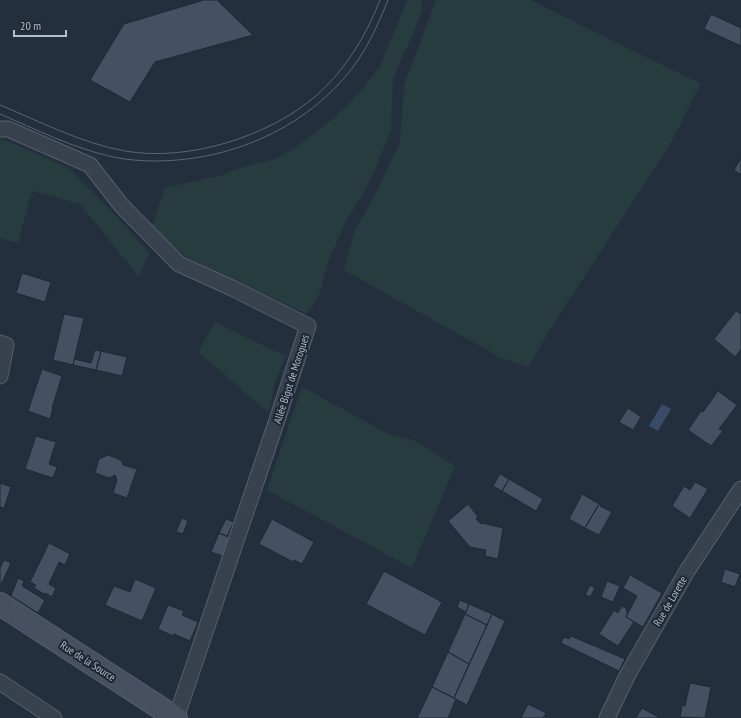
<svg xmlns="http://www.w3.org/2000/svg" width="741" height="718" viewBox="0 0 741 718" font-family="'PT Sans Narrow',sans-serif">
	<rect width="100%" height="100%" fill="#242f3e"/>
	<!-- green -->
	<path fill="#263c3f" d="M 407,0 L 421,0 L 423,7 L 416,26 L 393,79 L 391,130 L 373,175 L 360,199 L 345,223 L 327,265 L 320,293 L 316,302 L 306,314 L 188,258 L 151,230 L 165,187 L 183,184 L 203,179 L 223,175 L 234,170 L 278,158 L 299,145 L 324,126 L 346,107 L 364,87 L 380,66 Z
		M 436,0 L 530,0 L 701,84 L 669,146 L 553,325 L 528,367 L 501,358 L 344,270 L 355,230 L 376,193 L 400,142 L 404,85 Z
		M 0,138 L 69,168 L 121,221 L 149,253 L 139,277 L 80,204 L 32,191 L 18,243 L 0,238 Z
		M 215,322 L 285,356 L 275,384 L 269,411 L 263,408 L 198,352 Z
		M 302,387 L 387,433 L 416,441 L 455,466 L 412,568 L 267,490 Z"/>
	<!-- water -->
	<path fill="#394c67" d="M 662,404 L 671,409 L 658,431 L 649,426 Z"/>
	<!-- building -->
	<path fill="#455162" stroke="#1f2835" d="M 204,0 L 217,0 L 253,35 L 155,62 L 130,102 L 90,80 L 124,24 Z
		M 711,14 L 741,28 L 741,46 L 704,29 Z
		M 741,158 L 741,175 L 734,170 Z
		M 22,273 L 51,282 L 45,302 L 16,293 Z
		M 736,311 L 741,314 L 741,349 L 735,357 L 714,339 Z
		M 64,314 L 84,318 L 73,365 L 53,360 Z
		M 95,350 L 101,351 L 96,370 L 73,365 L 74,359 L 91,363 Z
		M 101,351 L 127,357 L 122,376 L 96,370 Z
		M 42,369 L 62,376 L 52,408 L 53,408 L 50,419 L 28,411 Z
		M 718,391 L 737,405 L 719,429 L 723,431 L 711,446 L 688,430 L 701,411 L 703,412 Z
		M 628,408 L 641,417 L 633,430 L 619,422 Z
		M 36,436 L 56,442 L 49,464 L 57,467 L 53,478 L 25,469 Z
		M 108,455 L 121,460 L 123,465 L 137,469 L 127,498 L 113,493 L 117,480 L 115,475 L 109,478 L 95,473 L 99,459 Z
		M 500,474 L 509,479 L 502,491 L 493,486 Z
		M 509,479 L 543,499 L 536,511 L 502,491 Z
		M 695,482 L 708,489 L 690,518 L 672,506 L 684,486 L 690,490 Z
		M 0,483 L 11,487 L 4,508 L 0,507 Z
		M 582,494 L 599,504 L 585,528 L 569,519 Z
		M 468,504 L 478,517 L 476,519 L 481,524 L 482,523 L 503,528 L 498,559 L 485,556 L 486,550 L 470,547 L 448,521 Z
		M 599,504 L 601,504 L 600,506 L 612,512 L 599,535 L 585,528 Z
		M 182,518 L 188,521 L 183,534 L 176,532 Z
		M 226,519 L 234,522 L 227,536 L 219,533 Z
		M 272,519 L 314,542 L 302,564 L 294,560 L 293,562 L 259,544 Z
		M 219,533 L 235,540 L 228,558 L 211,552 Z
		M 49,543 L 70,554 L 65,565 L 59,562 L 49,584 L 56,588 L 52,597 L 45,593 L 44,594 L 34,588 L 36,585 L 30,582 Z
		M 4,560 L 11,563 L 0,587 L 0,568 Z
		M 725,569 L 740,574 L 735,587 L 721,582 Z
		M 384,571 L 442,602 L 425,635 L 366,604 Z
		M 630,575 L 662,593 L 643,627 L 626,617 L 637,596 L 623,588 Z
		M 18,578 L 24,581 L 22,586 L 45,600 L 38,613 L 11,596 Z
		M 135,579 L 156,588 L 142,621 L 105,605 L 114,586 L 130,592 Z
		M 607,581 L 620,586 L 613,602 L 601,597 Z
		M 590,585 L 595,588 L 590,597 L 585,595 Z
		M 460,600 L 469,604 L 466,612 L 457,607 Z
		M 469,604 L 492,614 L 487,625 L 465,614 Z
		M 168,605 L 184,611 L 182,615 L 198,622 L 190,641 L 174,634 L 173,636 L 158,629 Z
		M 622,606 L 627,609 L 626,611 L 628,612 L 626,617 L 634,622 L 618,646 L 599,634 L 614,610 L 618,613 Z
		M 465,614 L 487,625 L 469,664 L 448,652 Z
		M 492,614 L 505,621 L 467,705 L 454,698 Z
		M 571,636 L 625,659 L 619,671 L 561,643 L 564,637 L 569,639 Z
		M 448,652 L 469,664 L 454,698 L 432,687 Z
		M 690,683 L 711,687 L 705,718 L 680,717 L 682,705 L 685,706 Z
		M 432,687 L 456,699 L 448,718 L 417,718 Z
		M 528,704 L 546,713 L 543,718 L 521,718 Z
		M 642,708 L 660,718 L 636,718 Z"/>
	<g fill="none" stroke-linecap="round" stroke-linejoin="round">
		<defs>
			<path id="street" d="M 0,129 L 8,129 L 90,165 L 121,205 L 179,264 L 232,288 L 308,326 L 275,426 L 176,718
				M 0,343 L 6,345 L 0,376
				M 0,682 L 54,718
				M 607,718 L 627,676 L 687,571 L 741,489"/>
			<path id="secondary" d="M 0,604 L 176,718"/>
		</defs>
		<!-- street casing -->
		<use href="#street" stroke="#565f6c" stroke-width="17"/>
		<!-- secondary casing -->
		<use href="#secondary" stroke="#565f6c" stroke-width="24"/>
		<!-- street -->
		<use href="#street" stroke="#38414e" stroke-width="15"/>
		<!-- secondary -->
		<use href="#secondary" stroke="#465061" stroke-width="22"/>
		<!-- tram -->
		<path stroke="#5a6575" stroke-width="1" d="M 0,105 C 41,122 81,143 125,151 C 187,162 269,137 317,95 C 346,69 366,36 380,0
			M 0,114 C 37,130 73,148 113,157 C 127,160 143,161 158,161 C 229,160 299,131 346,76 C 365,54 377,27 388,0"/>
	</g>
	<g text-anchor="middle" stroke-width="4" stroke-linejoin="round" paint-order="stroke">
		<!-- street labels -->
		<g font-size="11" fill="#b4bcc9" stroke="#1d2633">
			<text transform="translate(291 379) rotate(-72)" y="4">Allée Bigot de Morogues</text>
			<text transform="translate(670 601) rotate(-60)" y="4">Rue de Lorette</text>
			<text transform="translate(88 661) rotate(33)" y="4">Rue de la Source</text>
		</g>
	</g>
	<!-- scale -->
	<path d="M14 30v6h52v-6" fill="none" stroke="#b4bcc9" stroke-width="2"/>
	<text x="20" y="30" font-size="12" fill="#b4bcc9" stroke="#1d2633" stroke-width="3" paint-order="stroke">20 m</text>
</svg>
